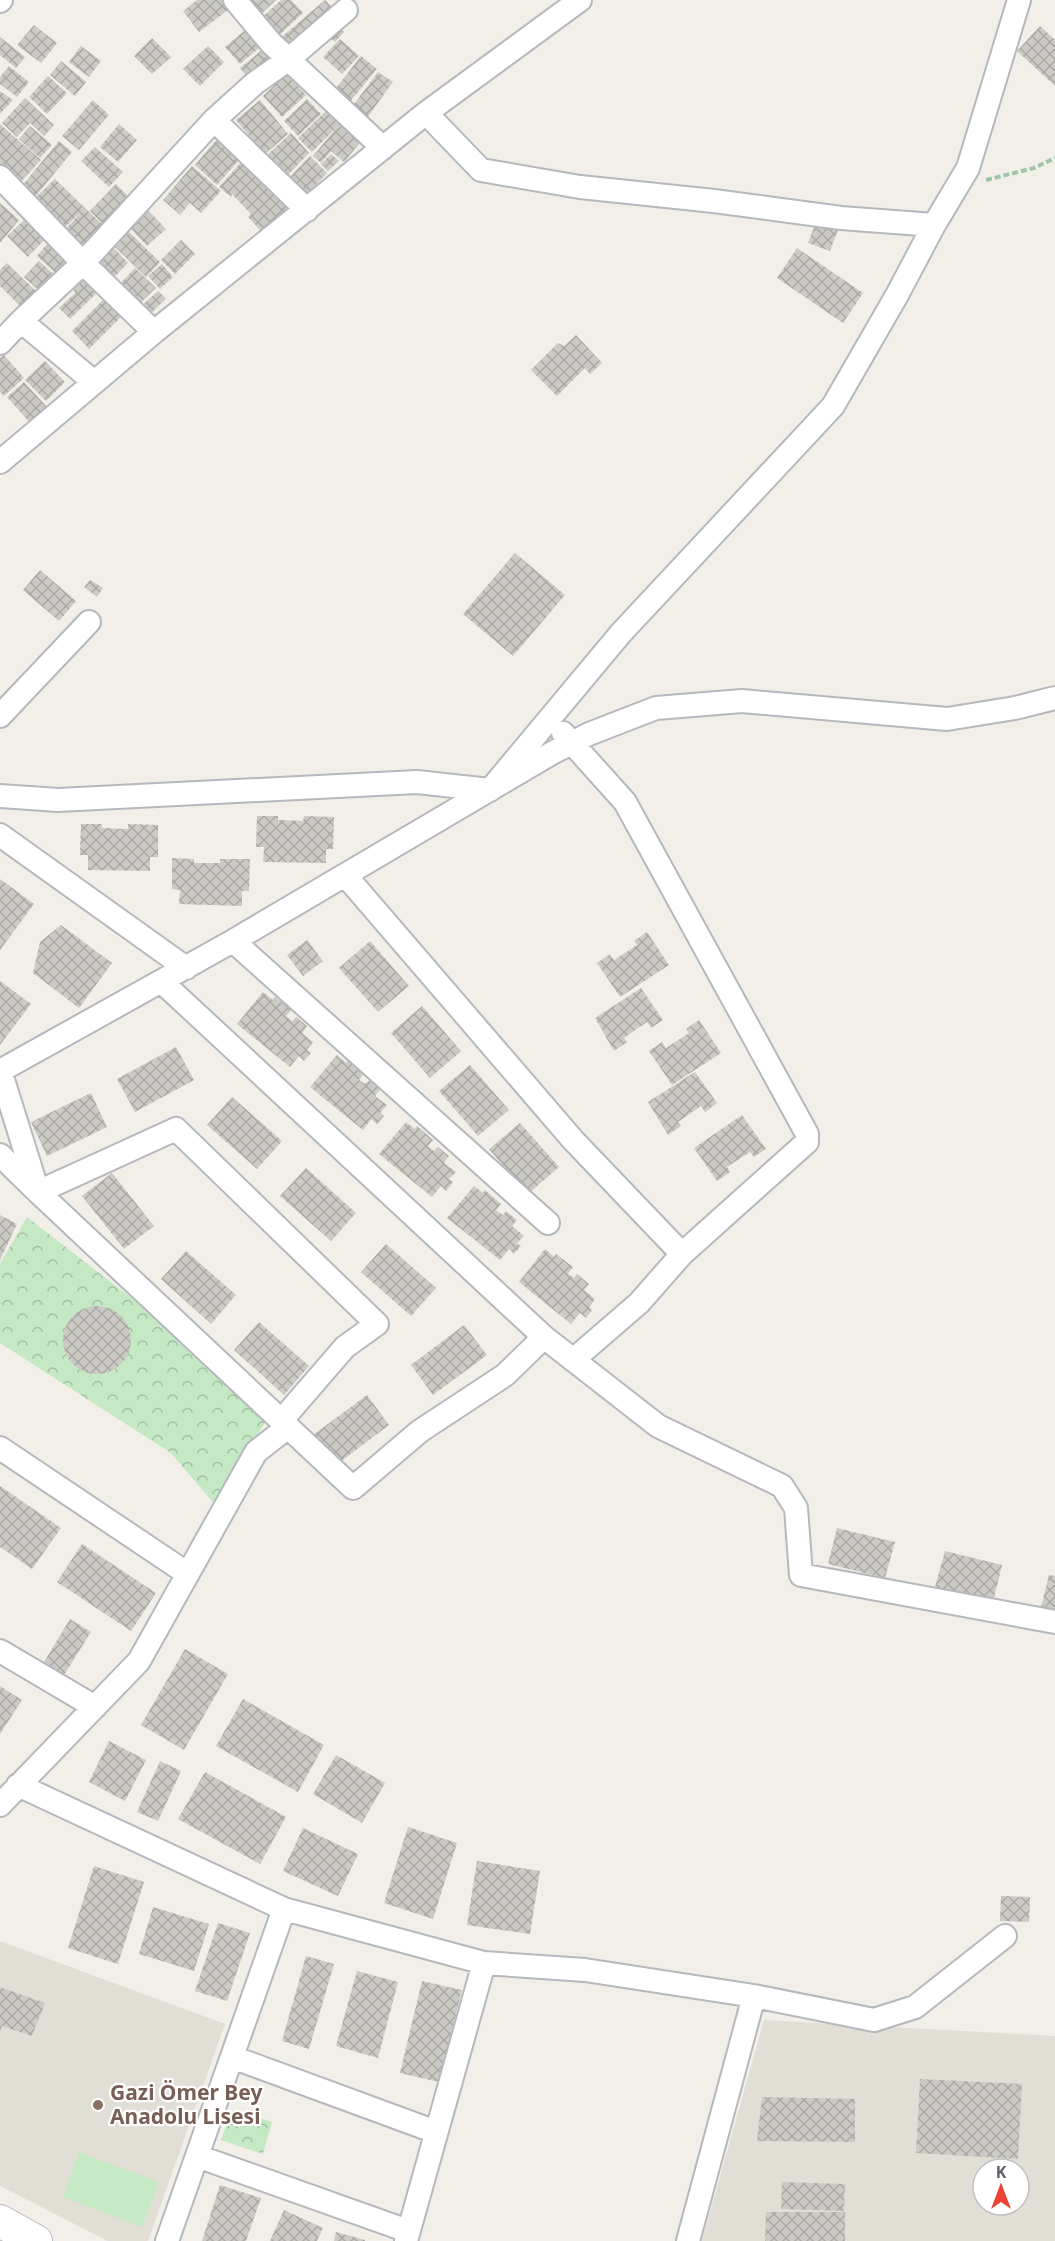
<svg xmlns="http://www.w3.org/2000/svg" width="1055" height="2241" viewBox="0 0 1055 2241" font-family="'Noto Sans',sans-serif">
	<defs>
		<pattern id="park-crowns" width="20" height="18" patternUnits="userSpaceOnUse" patternTransform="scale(1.5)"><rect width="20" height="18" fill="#c5e8c5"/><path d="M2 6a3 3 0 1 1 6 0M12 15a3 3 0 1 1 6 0" fill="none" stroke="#a3c0a4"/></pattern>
		<pattern id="building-cross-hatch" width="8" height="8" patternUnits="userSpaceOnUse" patternTransform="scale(1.5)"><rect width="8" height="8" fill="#cccac5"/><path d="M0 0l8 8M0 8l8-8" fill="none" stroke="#a9a8a4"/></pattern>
	</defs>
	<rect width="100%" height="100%" fill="#f1efe8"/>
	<!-- education -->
	<path fill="#e1ded6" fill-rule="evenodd" d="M 0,1941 L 225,2024 L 148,2241 L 108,2241 L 0,2186 Z
		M 764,2020 L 1055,2036 L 1055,2241 L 702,2241 ZM 983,2169 L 1019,2169 L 1019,2205 L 983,2205 Z"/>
	<!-- park -->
	<path fill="url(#park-crowns)" d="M 27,1217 L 144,1308 L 265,1422 L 217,1507 L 171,1453 L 0,1343 L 0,1264 Z
		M 232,2110 L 272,2122 L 263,2154 L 221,2140 Z"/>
	<!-- pitch -->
	<path fill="#c5e8c5" d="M 79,2152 L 159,2182 L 142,2227 L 63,2197 Z"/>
	<!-- building -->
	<path fill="url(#building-cross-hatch)" d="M 197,0 L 227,0 L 232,7 L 199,32 L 183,11 Z
		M 247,0 L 276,0 L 257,18 Z
		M 281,0 L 291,0 L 303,13 L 276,38 L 259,20 Z
		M 325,0 L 336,11 L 285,56 L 278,40 Z
		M 335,24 L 344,32 L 335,42 L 326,34 Z
		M 34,25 L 57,43 L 41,63 L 17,45 Z
		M 250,26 L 265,43 L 240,64 L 225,47 Z
		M 1040,26 L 1055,40 L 1055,86 L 1017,51 Z
		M 0,37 L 25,57 L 16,68 L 0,55 Z
		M 152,38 L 171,57 L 152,74 L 134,56 Z
		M 340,39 L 359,56 L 342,74 L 323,57 Z
		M 81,46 L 101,61 L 89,77 L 69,62 Z
		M 208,46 L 224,62 L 200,86 L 183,69 Z
		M 267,46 L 279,60 L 252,83 L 240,68 Z
		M 361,56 L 377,69 L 348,104 L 333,92 Z
		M 61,61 L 86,82 L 75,96 L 50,75 Z
		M 9,66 L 29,82 L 17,97 L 0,84 L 0,77 Z
		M 378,72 L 393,82 L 367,118 L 352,107 Z
		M 286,74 L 306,95 L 282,117 L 263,96 Z
		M 48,76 L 67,93 L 47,114 L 29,97 Z
		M 0,91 L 13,100 L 0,114 Z
		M 25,98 L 54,125 L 44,136 L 30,123 L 17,137 L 2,123 Z
		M 307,99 L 321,114 L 298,136 L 284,121 Z
		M 93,100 L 109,115 L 79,150 L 62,136 Z
		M 260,100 L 288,134 L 265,154 L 236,120 Z
		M 327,110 L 340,124 L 344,120 L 364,138 L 344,162 L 331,151 L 321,163 L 313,156 L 338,126 L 312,152 L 298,138 Z
		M 0,124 L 41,160 L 19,184 L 0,168 Z
		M 119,124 L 137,140 L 118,162 L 100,147 Z
		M 30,126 L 52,145 L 40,158 L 19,139 Z
		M 291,133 L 309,153 L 287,176 L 266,156 Z
		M 218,138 L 241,158 L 217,185 L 195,165 Z
		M 59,141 L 72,152 L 34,198 L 21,187 Z
		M 95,147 L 123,172 L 109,187 L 81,161 Z
		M 331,154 L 339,161 L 328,171 L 321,164 Z
		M 310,156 L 327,173 L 306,195 L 288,179 Z
		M 244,159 L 288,209 L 262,232 L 248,217 L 251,214 L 232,194 L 231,197 L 219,187 Z
		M 192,166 L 221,191 L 201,213 L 190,203 L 180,215 L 163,200 Z
		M 55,179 L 106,228 L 85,249 L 65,230 L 82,211 L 63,229 L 34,199 Z
		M 116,184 L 133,201 L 107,228 L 90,211 Z
		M 0,203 L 19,220 L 0,243 Z
		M 149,211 L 166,229 L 147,246 L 131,229 Z
		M 24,220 L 44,240 L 28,257 L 7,236 Z
		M 816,222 L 838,230 L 830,251 L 808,243 Z
		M 129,232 L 160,262 L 146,277 L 115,247 Z
		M 181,240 L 195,254 L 175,274 L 161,260 Z
		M 48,243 L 72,264 L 60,277 L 37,256 Z
		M 112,246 L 128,263 L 113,278 L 96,261 Z
		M 797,248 L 863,293 L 843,323 L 777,278 Z
		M 39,261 L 60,280 L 45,296 L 24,277 Z
		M 7,263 L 39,294 L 23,309 L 0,286 L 0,270 Z
		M 162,264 L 173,277 L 160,289 L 148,276 Z
		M 135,268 L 156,288 L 137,306 L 118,286 Z
		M 84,270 L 102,288 L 70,319 L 59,308 L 75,293 L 71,283 Z
		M 158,291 L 166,299 L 149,315 L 141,306 Z
		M 108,295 L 125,313 L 89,349 L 72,331 Z
		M 576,335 L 602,363 L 590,374 L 585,368 L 557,396 L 531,370 L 558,343 L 564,346 Z
		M 4,355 L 24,378 L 4,396 L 0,392 L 0,358 Z
		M 45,361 L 65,382 L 46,401 L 25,380 Z
		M 24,382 L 48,408 L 31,424 L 7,397 Z
		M 515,553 L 565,595 L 513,656 L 463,614 Z
		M 40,570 L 76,601 L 59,621 L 23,590 Z
		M 90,580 L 103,588 L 97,597 L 84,587 Z
		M 257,816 L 278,816 L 278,820 L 303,821 L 304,816 L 334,817 L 333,849 L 326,849 L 326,863 L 263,862 L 264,847 L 256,847 Z
		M 81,824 L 102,824 L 102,828 L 128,829 L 128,824 L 158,825 L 158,857 L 150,857 L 150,871 L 88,870 L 88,855 L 80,855 Z
		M 172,858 L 194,859 L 194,863 L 220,863 L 220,859 L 250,859 L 249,891 L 242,891 L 242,906 L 179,904 L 180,890 L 172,889 Z
		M 0,879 L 34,904 L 0,950 Z
		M 61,925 L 112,963 L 79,1008 L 33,973 L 40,942 Z
		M 647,932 L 669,965 L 620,997 L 597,963 L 610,954 L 614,960 L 637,945 L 634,941 Z
		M 307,940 L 323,961 L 303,976 L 287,955 Z
		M 370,941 L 409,986 L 378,1012 L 339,968 Z
		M 0,981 L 31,1004 L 0,1045 Z
		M 641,988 L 663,1020 L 651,1028 L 647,1022 L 624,1038 L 627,1042 L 614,1051 L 595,1018 Z
		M 263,992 L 273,1000 L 275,997 L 291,1010 L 286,1016 L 292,1021 L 296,1017 L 307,1026 L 302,1033 L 313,1042 L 307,1050 L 311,1053 L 304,1061 L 299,1056 L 290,1067 L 237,1024 Z
		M 422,1006 L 461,1051 L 430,1078 L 391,1033 Z
		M 699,1020 L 721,1053 L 672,1085 L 649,1051 L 662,1042 L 666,1048 L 689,1033 L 686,1029 Z
		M 176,1047 L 194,1080 L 135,1112 L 117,1079 Z
		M 337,1055 L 346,1063 L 348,1060 L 364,1073 L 359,1080 L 365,1084 L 369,1080 L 380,1090 L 375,1096 L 387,1105 L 380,1113 L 384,1116 L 377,1124 L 371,1119 L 363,1130 L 310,1087 Z
		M 470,1065 L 509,1110 L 478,1136 L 439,1091 Z
		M 695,1072 L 717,1103 L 705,1112 L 701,1106 L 678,1122 L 681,1126 L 668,1135 L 648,1102 Z
		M 91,1093 L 107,1127 L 47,1156 L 31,1122 Z
		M 232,1097 L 282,1141 L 257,1169 L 207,1125 Z
		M 742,1115 L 766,1149 L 754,1157 L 750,1152 L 727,1167 L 730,1172 L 717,1181 L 694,1148 Z
		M 406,1122 L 415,1129 L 417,1126 L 433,1140 L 428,1146 L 434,1151 L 438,1147 L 449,1156 L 444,1163 L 456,1172 L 449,1179 L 453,1182 L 446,1191 L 441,1186 L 432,1197 L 379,1154 Z
		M 520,1123 L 559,1167 L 528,1194 L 489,1149 Z
		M 306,1168 L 356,1213 L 331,1241 L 280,1196 Z
		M 112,1173 L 154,1226 L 124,1249 L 82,1196 Z
		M 474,1186 L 483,1193 L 485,1190 L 501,1204 L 496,1210 L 503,1215 L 506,1211 L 517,1220 L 512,1226 L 524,1236 L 517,1243 L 521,1246 L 514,1254 L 509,1249 L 500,1260 L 447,1218 Z
		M 0,1215 L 17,1224 L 0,1260 Z
		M 386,1244 L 436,1288 L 411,1316 L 361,1272 Z
		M 545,1249 L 554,1257 L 556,1254 L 573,1267 L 568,1274 L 574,1278 L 577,1274 L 589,1284 L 584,1290 L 595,1299 L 589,1307 L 592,1310 L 586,1318 L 580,1313 L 571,1324 L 519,1282 Z
		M 186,1251 L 236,1295 L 211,1324 L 161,1279 Z
		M63 1340a34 34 0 1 1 68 0a34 34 0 1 1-68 0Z
		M 259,1322 L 309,1366 L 284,1395 L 234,1350 Z
		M 464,1325 L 487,1355 L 433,1395 L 411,1365 Z
		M 367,1395 L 389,1425 L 336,1465 L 313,1435 Z
		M 0,1486 L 61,1528 L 32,1569 L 0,1547 Z
		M 837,1528 L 895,1542 L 885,1578 L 828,1564 Z
		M 82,1544 L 156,1593 L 131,1631 L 57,1582 Z
		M 945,1551 L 1002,1565 L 993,1602 L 935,1587 Z
		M 1049,1575 L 1055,1576 L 1055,1614 L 1040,1611 Z
		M 70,1619 L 91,1632 L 64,1675 L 44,1662 Z
		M 185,1649 L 228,1674 L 184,1750 L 141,1725 Z
		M 0,1686 L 22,1700 L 0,1734 Z
		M 243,1699 L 324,1745 L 298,1792 L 216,1746 Z
		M 109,1741 L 146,1760 L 125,1801 L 89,1782 Z
		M 336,1755 L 385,1783 L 362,1823 L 313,1794 Z
		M 160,1761 L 181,1771 L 158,1821 L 137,1812 Z
		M 205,1772 L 286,1817 L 260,1864 L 178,1819 Z
		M 408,1827 L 457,1843 L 433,1919 L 384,1903 Z
		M 303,1828 L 358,1854 L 338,1896 L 283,1871 Z
		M 477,1861 L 540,1871 L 530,1934 L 467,1925 Z
		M 94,1866 L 144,1882 L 118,1964 L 68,1948 Z
		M 1001,1896 L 1030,1897 L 1029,1922 L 1000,1921 Z
		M 153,1907 L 209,1924 L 194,1971 L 139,1954 Z
		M 218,1923 L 250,1933 L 227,2001 L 195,1991 Z
		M 306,1956 L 334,1964 L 309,2049 L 282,2041 Z
		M 357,1971 L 398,1982 L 378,2058 L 336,2046 Z
		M 422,1981 L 462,1990 L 439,2082 L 400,2073 Z
		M 0,1987 L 45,2003 L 32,2036 L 2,2026 L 0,2032 Z
		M 920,2079 L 1022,2084 L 1018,2159 L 916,2153 Z
		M 762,2097 L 855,2099 L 855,2142 L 757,2141 Z
		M 782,2182 L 845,2184 L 844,2211 L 781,2209 Z
		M 220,2185 L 261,2198 L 246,2241 L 202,2241 Z
		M 284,2210 L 323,2228 L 317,2241 L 270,2241 Z
		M 766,2212 L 845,2212 L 845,2241 L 765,2241 Z
		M 336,2232 L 365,2240 L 365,2241 L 334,2241 Z"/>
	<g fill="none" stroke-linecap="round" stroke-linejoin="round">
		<defs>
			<path id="street" d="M 235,0 L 271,43 L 383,148
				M 0,1 L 1,0
				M 426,113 L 481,170 L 580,187 L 714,201 L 841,218 L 934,225
				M 214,120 L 307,210
				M 0,177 L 83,263 L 154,332
				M 21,321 L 94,382
				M 0,343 L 21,321 L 83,263 L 214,120 L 255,83 L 289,59 L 346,10
				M 0,462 L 154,332 L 426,113 L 580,0
				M 0,716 L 89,622
				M 563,733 L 625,802 L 807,1134 L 807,1142 L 682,1254 L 639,1303 L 573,1360
				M 0,796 L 58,800 L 417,782 L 490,790 L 621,633 L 833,406 L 897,295 L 934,225 L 968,168 L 1019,0
				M 0,835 L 186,968
				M 345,875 L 573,1140 L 682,1254
				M 233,941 L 548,1223
				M 162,982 L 544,1337 L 658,1426 L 782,1486 L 796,1508 L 801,1575 L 1055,1622
				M 0,1070 L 38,1192 L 288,1427
				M 0,1071 L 233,941 L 552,753 L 589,734 L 656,708 L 742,701 L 947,719 L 1015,708 L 1055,698
				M 0,1155 L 38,1192 L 176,1129 L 377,1324 L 345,1347 L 281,1421
				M 0,1448 L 188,1574
				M 0,1651 L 95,1707
				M 18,1785 L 284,1909 L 484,1963 L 585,1970 L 754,1996 L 874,2020 L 915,2007 L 1005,1936
				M 0,1805 L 139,1661 L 256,1452 L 288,1427 L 353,1488 L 420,1431 L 505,1375 L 544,1337
				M 232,2057 L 436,2132
				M 197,2156 L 408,2231
				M 167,2241 L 284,1909
				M 406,2241 L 484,1963
				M 688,2241 L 754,1996"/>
			<path id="secondary" d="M 0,2221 L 36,2241"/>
		</defs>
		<!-- street casing -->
		<use href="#street" stroke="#b5b8bc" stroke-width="26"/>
		<!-- secondary casing -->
		<use href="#secondary" stroke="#b6babf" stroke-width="34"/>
		<!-- path -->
		<path stroke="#9cc7a9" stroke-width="4" stroke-dasharray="6 3" stroke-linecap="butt" d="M 986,180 L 1034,168 L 1055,158"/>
		<!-- street -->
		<use href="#street" stroke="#fff" stroke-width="22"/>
		<!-- secondary -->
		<use href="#secondary" stroke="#fff" stroke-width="32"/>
	</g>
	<!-- markers -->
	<circle fill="#8d6e63" stroke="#fff" stroke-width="2" cx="98" cy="2105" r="6"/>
	<g text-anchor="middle" stroke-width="4.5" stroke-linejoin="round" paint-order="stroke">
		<!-- education labels -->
		<g font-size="21" font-weight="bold" fill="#785e54" stroke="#fff" text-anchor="start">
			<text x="110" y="2100">Gazi Ömer Bey<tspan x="110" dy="24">Anadolu Lisesi</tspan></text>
		</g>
	</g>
	<!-- north arrow -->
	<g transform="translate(1001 2187)"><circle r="28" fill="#ffffff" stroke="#bfc1c3" stroke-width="1.5"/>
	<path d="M0-4.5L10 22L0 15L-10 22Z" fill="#ea4335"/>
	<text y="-9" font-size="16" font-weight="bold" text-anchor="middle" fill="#5f6368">K</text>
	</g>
</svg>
